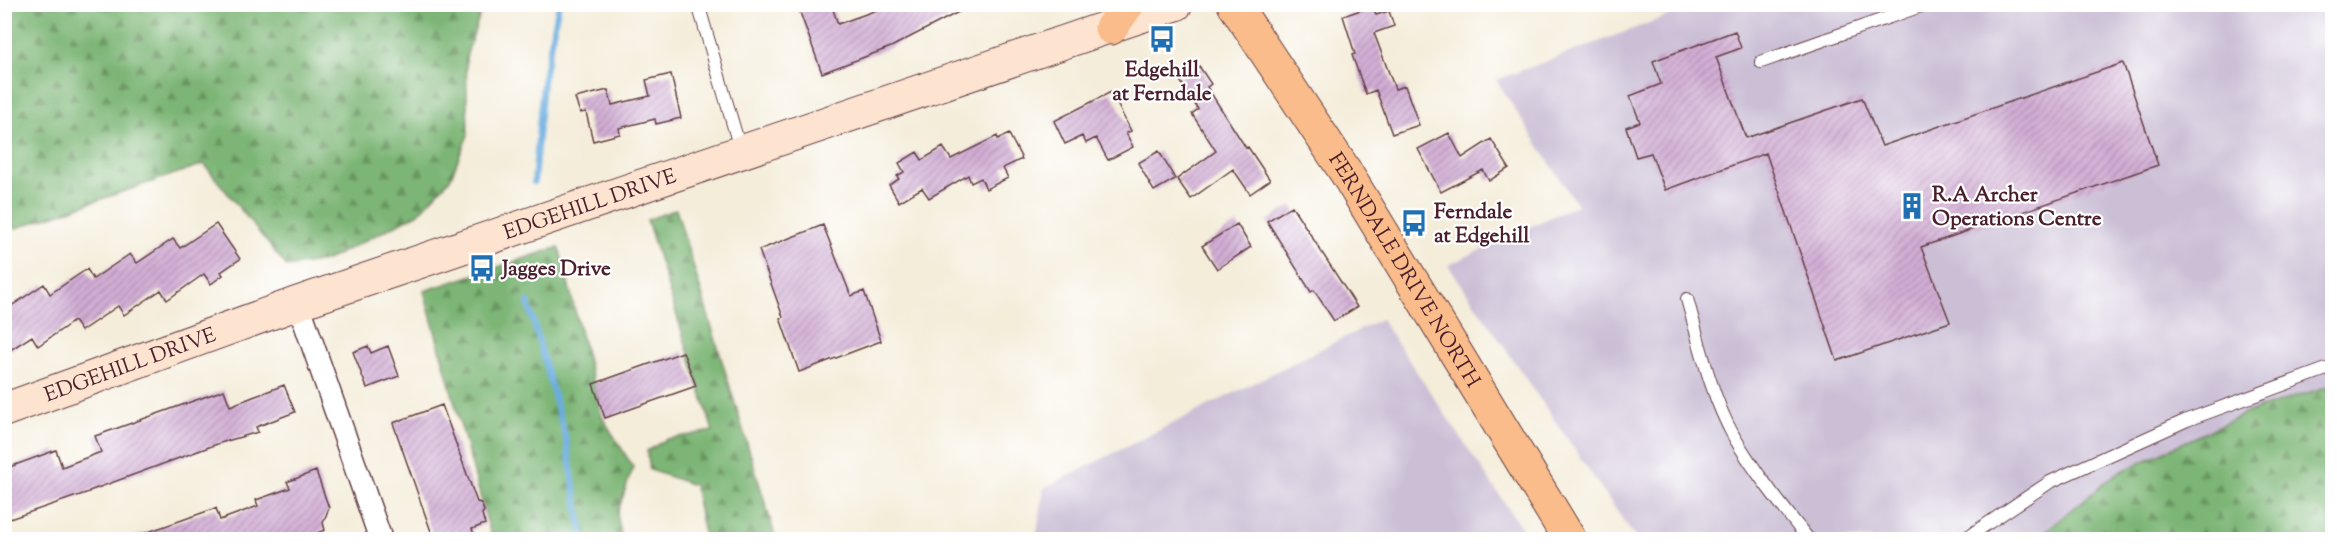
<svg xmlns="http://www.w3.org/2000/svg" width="2337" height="544" viewBox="0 0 2337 544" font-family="'Sorts Mill Goudy',serif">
	<defs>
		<pattern id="forest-firs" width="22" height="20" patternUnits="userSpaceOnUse" patternTransform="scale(1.5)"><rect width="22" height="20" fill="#7bb574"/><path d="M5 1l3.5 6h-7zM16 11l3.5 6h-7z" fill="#67935f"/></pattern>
		<pattern id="building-hatch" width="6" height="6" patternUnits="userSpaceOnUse" patternTransform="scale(1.5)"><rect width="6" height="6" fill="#d2aed5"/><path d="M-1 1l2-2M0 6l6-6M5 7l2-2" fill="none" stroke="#ac8dad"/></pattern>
	</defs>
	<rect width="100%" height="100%" fill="#fff"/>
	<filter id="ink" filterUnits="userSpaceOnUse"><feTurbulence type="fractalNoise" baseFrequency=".0167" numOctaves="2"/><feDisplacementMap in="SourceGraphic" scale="12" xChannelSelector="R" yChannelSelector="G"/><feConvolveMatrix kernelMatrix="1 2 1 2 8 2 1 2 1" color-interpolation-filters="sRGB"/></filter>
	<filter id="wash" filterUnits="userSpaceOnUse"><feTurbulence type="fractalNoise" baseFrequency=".008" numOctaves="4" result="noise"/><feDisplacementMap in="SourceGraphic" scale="24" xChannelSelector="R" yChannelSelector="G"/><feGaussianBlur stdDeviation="1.35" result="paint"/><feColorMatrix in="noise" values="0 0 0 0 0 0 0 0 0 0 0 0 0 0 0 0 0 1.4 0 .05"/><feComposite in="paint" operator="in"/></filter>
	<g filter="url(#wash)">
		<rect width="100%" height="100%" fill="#f4edda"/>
		<!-- industrial -->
		<path fill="#cbbfd5" d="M 1697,5 L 2332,5 L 2332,385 L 2251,411 L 2116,474 L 2036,539 L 1636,539 L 1448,265 L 1577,205 L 1496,80 Z
			M 1381,319 L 1529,539 L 1036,539 L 1044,488 Z"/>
		<!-- forest -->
		<path fill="url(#forest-firs)" stroke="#626a50" stroke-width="1.5" d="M 4,5 L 483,5 L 466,57 L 468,135 L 450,179 L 418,214 L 325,261 L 287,267 L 204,164 L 5,232 Z
			M 676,209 L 776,539 L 705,539 L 694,485 L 650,470 L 647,451 L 667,439 L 713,431 L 647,220 Z
			M 559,247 L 602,417 L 633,467 L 617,514 L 622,539 L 492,539 L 424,291 Z
			M 2332,385 L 2332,539 L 2036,539 L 2116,474 L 2251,411 Z"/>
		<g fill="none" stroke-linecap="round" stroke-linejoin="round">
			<!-- stream -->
			<path stroke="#6aaddf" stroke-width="6" d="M 534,182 L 543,82 L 559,4
				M 528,302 L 566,439 L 583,540"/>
		</g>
		<g id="blocks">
			<!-- building -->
			<path fill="url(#building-hatch)" d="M 797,4 L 831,4 L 838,24 L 877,10 L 875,4 L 974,4 L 891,47 L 822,73 Z
				M 1373,6 L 1376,15 L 1389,11 L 1394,26 L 1374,33 L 1395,89 L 1405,86 L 1419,125 L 1392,134 L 1376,90 L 1366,94 L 1352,55 L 1355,54 L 1343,16 Z
				M 1735,31 L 1741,48 L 1716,57 L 1746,138 L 1862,98 L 1882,146 L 2123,63 L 2158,165 L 1921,247 L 1950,322 L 1837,361 L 1766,153 L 1665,190 L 1651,153 L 1636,157 L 1626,127 L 1640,122 L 1630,96 L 1661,84 L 1653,61 Z
				M 1199,66 L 1211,84 L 1207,87 L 1246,148 L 1248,147 L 1270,180 L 1250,194 L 1233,169 L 1191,199 L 1177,179 L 1216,151 L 1192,114 L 1198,109 L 1179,79 Z
				M 671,74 L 681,118 L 656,124 L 655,119 L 619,128 L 620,134 L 593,141 L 586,112 L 580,113 L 575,98 L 608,90 L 612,105 L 650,96 L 646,80 Z
				M 1111,92 L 1131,131 L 1126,133 L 1133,147 L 1108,160 L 1096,138 L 1086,143 L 1082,136 L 1065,144 L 1054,121 Z
				M 1449,133 L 1462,158 L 1491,139 L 1509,168 L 1489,181 L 1483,170 L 1441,192 L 1418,149 Z
				M 1009,134 L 1022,159 L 1003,168 L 1008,178 L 986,189 L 981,178 L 971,183 L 968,175 L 929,198 L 922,188 L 899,202 L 889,185 L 899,179 L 897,176 L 904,172 L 899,163 L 917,152 L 922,160 L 943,147 L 951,159 L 997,136 L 998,139 Z
				M 1159,151 L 1175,179 L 1154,191 L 1138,163 Z
				M 1292,206 L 1357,307 L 1334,321 L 1314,290 L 1311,292 L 1267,221 Z
				M 216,224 L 240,259 L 221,272 L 223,275 L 211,284 L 204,274 L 167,300 L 161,290 L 124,315 L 118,306 L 81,331 L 74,321 L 38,346 L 32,336 L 4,354 L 4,311 L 44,284 L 50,294 L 87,269 L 93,279 L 130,254 L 137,263 L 173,239 L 180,248 Z
				M 1237,224 L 1251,247 L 1217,269 L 1202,246 Z
				M 823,225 L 851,296 L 864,291 L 881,341 L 799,372 L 780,318 L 783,317 L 759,250 Z
				M 368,346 L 371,353 L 388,346 L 399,376 L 367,388 L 353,352 Z
				M 683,352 L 696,386 L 605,418 L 593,384 Z
				M 284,385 L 295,412 L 256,427 L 258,432 L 220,443 L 89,491 L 89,492 L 4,521 L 4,469 L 56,450 L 62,467 L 101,452 L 95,436 L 115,429 L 224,390 L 230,406 Z
				M 442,405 L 477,502 L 481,503 L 484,511 L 482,514 L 485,524 L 472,529 L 476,540 L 434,540 L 393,423 Z
				M 316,471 L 329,508 L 323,523 L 325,530 L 298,540 L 134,540 L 134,537 L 216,508 L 220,520 L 258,506 L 256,500 L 290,488 L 287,482 Z"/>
		</g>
	</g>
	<g filter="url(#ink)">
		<use href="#blocks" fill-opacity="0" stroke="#643e45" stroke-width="1.5"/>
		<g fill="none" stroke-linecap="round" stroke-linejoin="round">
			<defs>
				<path id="lane" d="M 698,4 L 741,152
					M 1761,62 L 1927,4
					M 1687,299 C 1700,344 1710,393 1733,435 C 1755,473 1782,506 1809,540
					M 1963,540 L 2050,482 L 2187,420 L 2332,367"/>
				<path id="street" d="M 298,303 L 381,540"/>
				<g id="secondary">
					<path id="s1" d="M 4,410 L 298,303 L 1176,4"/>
				</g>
				<g id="primary">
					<path id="s2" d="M 1234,4 L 1345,171 L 1570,540"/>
					<path d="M 1111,28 L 1128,4"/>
				</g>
			</defs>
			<!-- lane casing -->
			<use href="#lane" stroke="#643e45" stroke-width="14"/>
			<!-- street casing -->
			<use href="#street" stroke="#643e45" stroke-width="25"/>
			<!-- secondary casing -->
			<use href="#secondary" stroke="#643e45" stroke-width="35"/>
			<!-- primary casing -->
			<use href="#primary" stroke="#643e45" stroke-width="35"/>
			<!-- lane -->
			<use href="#lane" stroke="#fff" stroke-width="12"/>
			<!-- street -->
			<use href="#street" stroke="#fff" stroke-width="22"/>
			<!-- secondary -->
			<use href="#secondary" stroke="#fde4d0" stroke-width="33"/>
			<!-- primary -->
			<use href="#primary" stroke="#f9bc8a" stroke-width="33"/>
		</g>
	</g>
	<!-- icons -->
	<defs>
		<symbol id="bus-bare" viewBox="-9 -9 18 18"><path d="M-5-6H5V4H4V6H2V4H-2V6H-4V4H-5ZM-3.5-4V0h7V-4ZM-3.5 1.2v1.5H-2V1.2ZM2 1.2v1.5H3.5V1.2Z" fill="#1f6fb2" stroke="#fff" stroke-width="2.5" paint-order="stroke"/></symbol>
		<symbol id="building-bare" viewBox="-9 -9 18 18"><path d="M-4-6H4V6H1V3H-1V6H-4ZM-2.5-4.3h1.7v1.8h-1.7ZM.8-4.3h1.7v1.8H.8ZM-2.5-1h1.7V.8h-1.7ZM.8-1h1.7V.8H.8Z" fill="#1f6fb2" stroke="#fff" stroke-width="2.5" paint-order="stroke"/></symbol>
	</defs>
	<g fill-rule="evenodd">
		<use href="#bus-bare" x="1143" y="20" width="38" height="38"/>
		<use href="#building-bare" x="1893" y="187" width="38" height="38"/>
		<use href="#bus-bare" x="1395" y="204" width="38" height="38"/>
		<use href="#bus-bare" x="463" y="249" width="38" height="38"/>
	</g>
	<g text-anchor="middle" stroke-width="4.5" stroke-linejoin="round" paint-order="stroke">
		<!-- poi labels -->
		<g font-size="21" font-weight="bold" fill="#4a1f2b" stroke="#fff" text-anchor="start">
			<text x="1162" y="76" text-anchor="middle">Edgehill<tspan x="1162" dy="24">at Ferndale</tspan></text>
			<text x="1932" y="201">R.A Archer<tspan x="1932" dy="24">Operations Centre</tspan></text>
			<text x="1434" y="218">Ferndale<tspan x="1434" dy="24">at Edgehill</tspan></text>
			<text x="502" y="275">Jagges Drive</text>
		</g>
		<!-- street labels -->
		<g font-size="21" fill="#4a1f2b" stroke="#fff">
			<text dy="7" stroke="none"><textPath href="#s1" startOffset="621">EDGEHILL DRIVE</textPath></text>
			<text dy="7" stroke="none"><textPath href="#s2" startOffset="316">FERNDALE DRIVE NORTH</textPath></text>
			<text dy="7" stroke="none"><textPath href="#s1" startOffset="134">EDGEHILL DRIVE</textPath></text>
		</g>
	</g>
	<!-- margin -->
	<rect width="2337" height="544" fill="none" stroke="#fff" stroke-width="24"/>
</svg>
